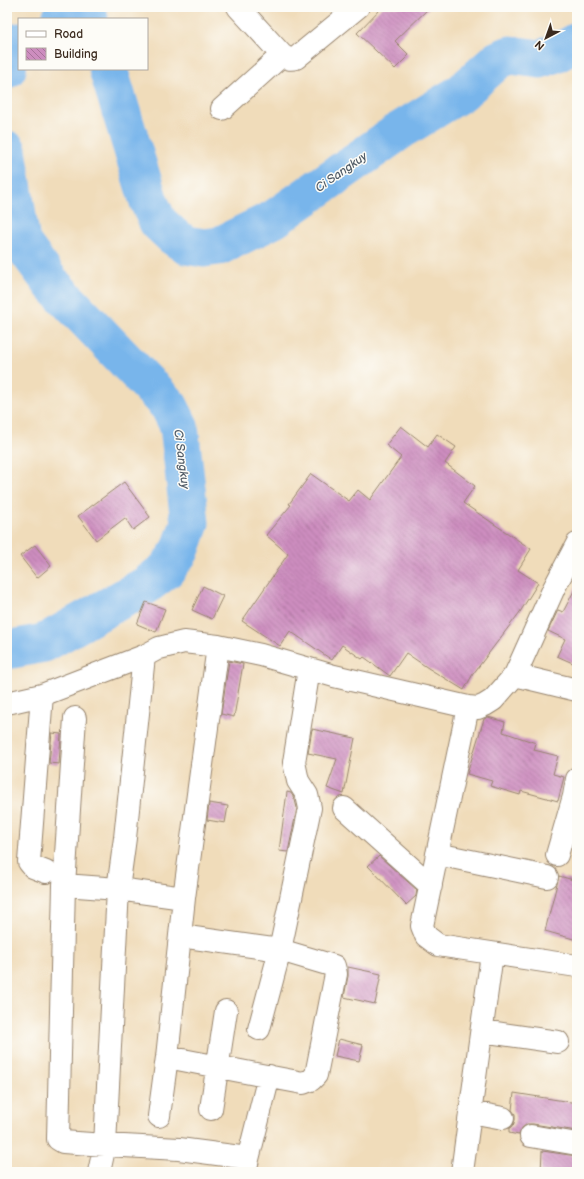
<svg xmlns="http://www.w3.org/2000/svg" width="584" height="1179" viewBox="0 0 584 1179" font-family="'Balsamiq Sans',sans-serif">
	<defs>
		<pattern id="building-back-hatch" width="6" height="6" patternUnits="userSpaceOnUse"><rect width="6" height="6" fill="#cd8dbf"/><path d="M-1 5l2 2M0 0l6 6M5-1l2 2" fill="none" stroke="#a8739b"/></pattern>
	</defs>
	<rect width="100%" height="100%" fill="#fdfcf7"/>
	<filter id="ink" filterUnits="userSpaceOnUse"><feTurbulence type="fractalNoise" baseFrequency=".025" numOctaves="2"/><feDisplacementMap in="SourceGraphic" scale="8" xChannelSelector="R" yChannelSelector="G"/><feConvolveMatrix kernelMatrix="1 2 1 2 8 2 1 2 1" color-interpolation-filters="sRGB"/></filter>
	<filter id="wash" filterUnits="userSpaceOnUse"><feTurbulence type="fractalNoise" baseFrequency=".012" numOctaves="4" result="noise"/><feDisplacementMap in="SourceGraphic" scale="16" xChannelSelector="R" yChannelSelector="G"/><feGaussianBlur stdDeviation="0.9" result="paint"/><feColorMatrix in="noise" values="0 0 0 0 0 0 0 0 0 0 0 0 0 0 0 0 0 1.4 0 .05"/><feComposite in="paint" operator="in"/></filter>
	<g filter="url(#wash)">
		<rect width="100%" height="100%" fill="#f0dcba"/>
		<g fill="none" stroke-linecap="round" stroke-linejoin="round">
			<!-- river -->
			<path stroke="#78b5eb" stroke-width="39" d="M 61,19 L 86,16 L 89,19
				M 7,69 L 9,57 L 19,42
				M 108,69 L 149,202 L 158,222 L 173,236 L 186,245 L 204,248 L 219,246 L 274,219 L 401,130 L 461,93 L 498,60 L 510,55 L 540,59 L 559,52 L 577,42
				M 7,150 L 21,242 L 52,284 L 169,406 L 179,426 L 190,523 L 180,551 L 166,570 L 145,586 L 44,643 L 7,650"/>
		</g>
		<g id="blocks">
			<!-- building -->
			<path fill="url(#building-back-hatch)" d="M 382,7 L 430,7 L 395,41 L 409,55 L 395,69 L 357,33 Z
				M 401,426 L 428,447 L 437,434 L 456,447 L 445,463 L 475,486 L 463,503 L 531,549 L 518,570 L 538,583 L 520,612 L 473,674 L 464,690 L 428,668 L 406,653 L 390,676 L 364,657 L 362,659 L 342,645 L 332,660 L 290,631 L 280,646 L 242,621 L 288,554 L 266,535 L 291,505 L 289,504 L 311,474 L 349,501 L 358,490 L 370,500 L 401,457 L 386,445 Z
				M 124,482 L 150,517 L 133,530 L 125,518 L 96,540 L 78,516 Z
				M 35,545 L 51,566 L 37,578 L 20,556 Z
				M 577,585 L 577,665 L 557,656 L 565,639 L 548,631 L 558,610 L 563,612 Z
				M 203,586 L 223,596 L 212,619 L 192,610 Z
				M 146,602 L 165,609 L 156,632 L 137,624 Z
				M 229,661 L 243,664 L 234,717 L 221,714 Z
				M 488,717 L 505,722 L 503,732 L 536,743 L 534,750 L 558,756 L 553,774 L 564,777 L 558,801 L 521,791 L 520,795 L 490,786 L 492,781 L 467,774 L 484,719 Z
				M 312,729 L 355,738 L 344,794 L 327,788 L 337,759 L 308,753 Z
				M 52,733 L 61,734 L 59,764 L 49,763 Z
				M 287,792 L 291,793 L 295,800 L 297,808 L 288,852 L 279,851 Z
				M 209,803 L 228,806 L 225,823 L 207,820 Z
				M 379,856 L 417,890 L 416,896 L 406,905 L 368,866 Z
				M 559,876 L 577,881 L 577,940 L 545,931 Z
				M 348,967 L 381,974 L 375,1004 L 344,997 L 348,976 Z
				M 339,1039 L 363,1045 L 359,1061 L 335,1056 Z
				M 514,1093 L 577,1103 L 577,1131 L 533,1124 L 527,1124 L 522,1128 L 519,1135 L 509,1133 L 509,1128 L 513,1126 L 515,1120 L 515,1114 L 512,1110 Z
				M 542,1151 L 577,1156 L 577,1172 L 541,1172 Z"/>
		</g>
	</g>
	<g filter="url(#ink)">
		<use href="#blocks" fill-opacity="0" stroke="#96836c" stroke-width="1"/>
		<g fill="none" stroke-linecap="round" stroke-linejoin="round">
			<defs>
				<path id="minor" d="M 238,7 L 282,55 C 287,58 289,60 296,58 L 358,7
					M 222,109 L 282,55
					M 515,675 L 577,690
					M 42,695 L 29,862 L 33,867 L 46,872
					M 7,703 L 42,695 L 144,656 L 159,648 L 184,642 L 218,646 L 261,655 L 334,676 L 468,707 L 478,708 L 485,705 L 493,700 L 515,675 L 554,588 L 577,544
					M 468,707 L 422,926 L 426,936 L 438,945 L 577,966
					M 75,718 L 64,885 L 58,1139 L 63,1142 L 105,1145 L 179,1149 L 248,1158
					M 344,808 L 431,886
					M 437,854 L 547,877
					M 557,855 L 574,796 L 577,779
					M 64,885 L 118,889 L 184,898
					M 259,1029 L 280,950 L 310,808 L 307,795 L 298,781 L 294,762 L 309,669
					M 482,1031 L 558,1042
					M 167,1057 L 303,1083 L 311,1080 L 316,1075 L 336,974 L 334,966 L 280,950 L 180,936
					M 211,1109 L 226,1011
					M 471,1112 L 503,1118
					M 159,1116 L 167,1057 L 184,898 L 218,646
					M 531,1136 L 577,1144
					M 245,1171 L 269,1076
					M 99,1172 L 105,1145 L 118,889 L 125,838 L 144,656
					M 462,1172 L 492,954"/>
			</defs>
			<!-- minor casing -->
			<use href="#minor" stroke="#96836c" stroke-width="24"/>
			<!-- minor -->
			<use href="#minor" stroke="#fff" stroke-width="22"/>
		</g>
	</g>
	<g text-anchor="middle" stroke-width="3" stroke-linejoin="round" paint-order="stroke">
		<!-- water labels -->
		<g font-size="12" font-style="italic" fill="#505b66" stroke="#fdfcf7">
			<text transform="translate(341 172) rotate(-35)" y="4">Ci Sangkuy</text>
			<text transform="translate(182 459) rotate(83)" y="4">Ci Sangkuy</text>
		</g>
	</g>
	<!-- margin -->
	<rect width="584" height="1179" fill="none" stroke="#fdfcf7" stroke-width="24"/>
	<!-- legend -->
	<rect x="18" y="18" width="130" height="52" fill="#fdfcf7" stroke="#afa8a0"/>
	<rect x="26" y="31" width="20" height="6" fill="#ffffff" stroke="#afa8a0"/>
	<text x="54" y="38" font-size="12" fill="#3b2a1e">Road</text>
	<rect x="26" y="48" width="20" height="12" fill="url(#building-back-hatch)" stroke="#afa8a0"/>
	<text x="54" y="58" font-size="12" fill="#3b2a1e">Building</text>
	<!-- north arrow -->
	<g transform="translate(546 38) rotate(221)" stroke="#fdfcf7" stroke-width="3" paint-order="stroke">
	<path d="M0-3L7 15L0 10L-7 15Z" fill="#3b2a1e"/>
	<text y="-6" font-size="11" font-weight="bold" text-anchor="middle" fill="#3b2a1e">N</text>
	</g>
</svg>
